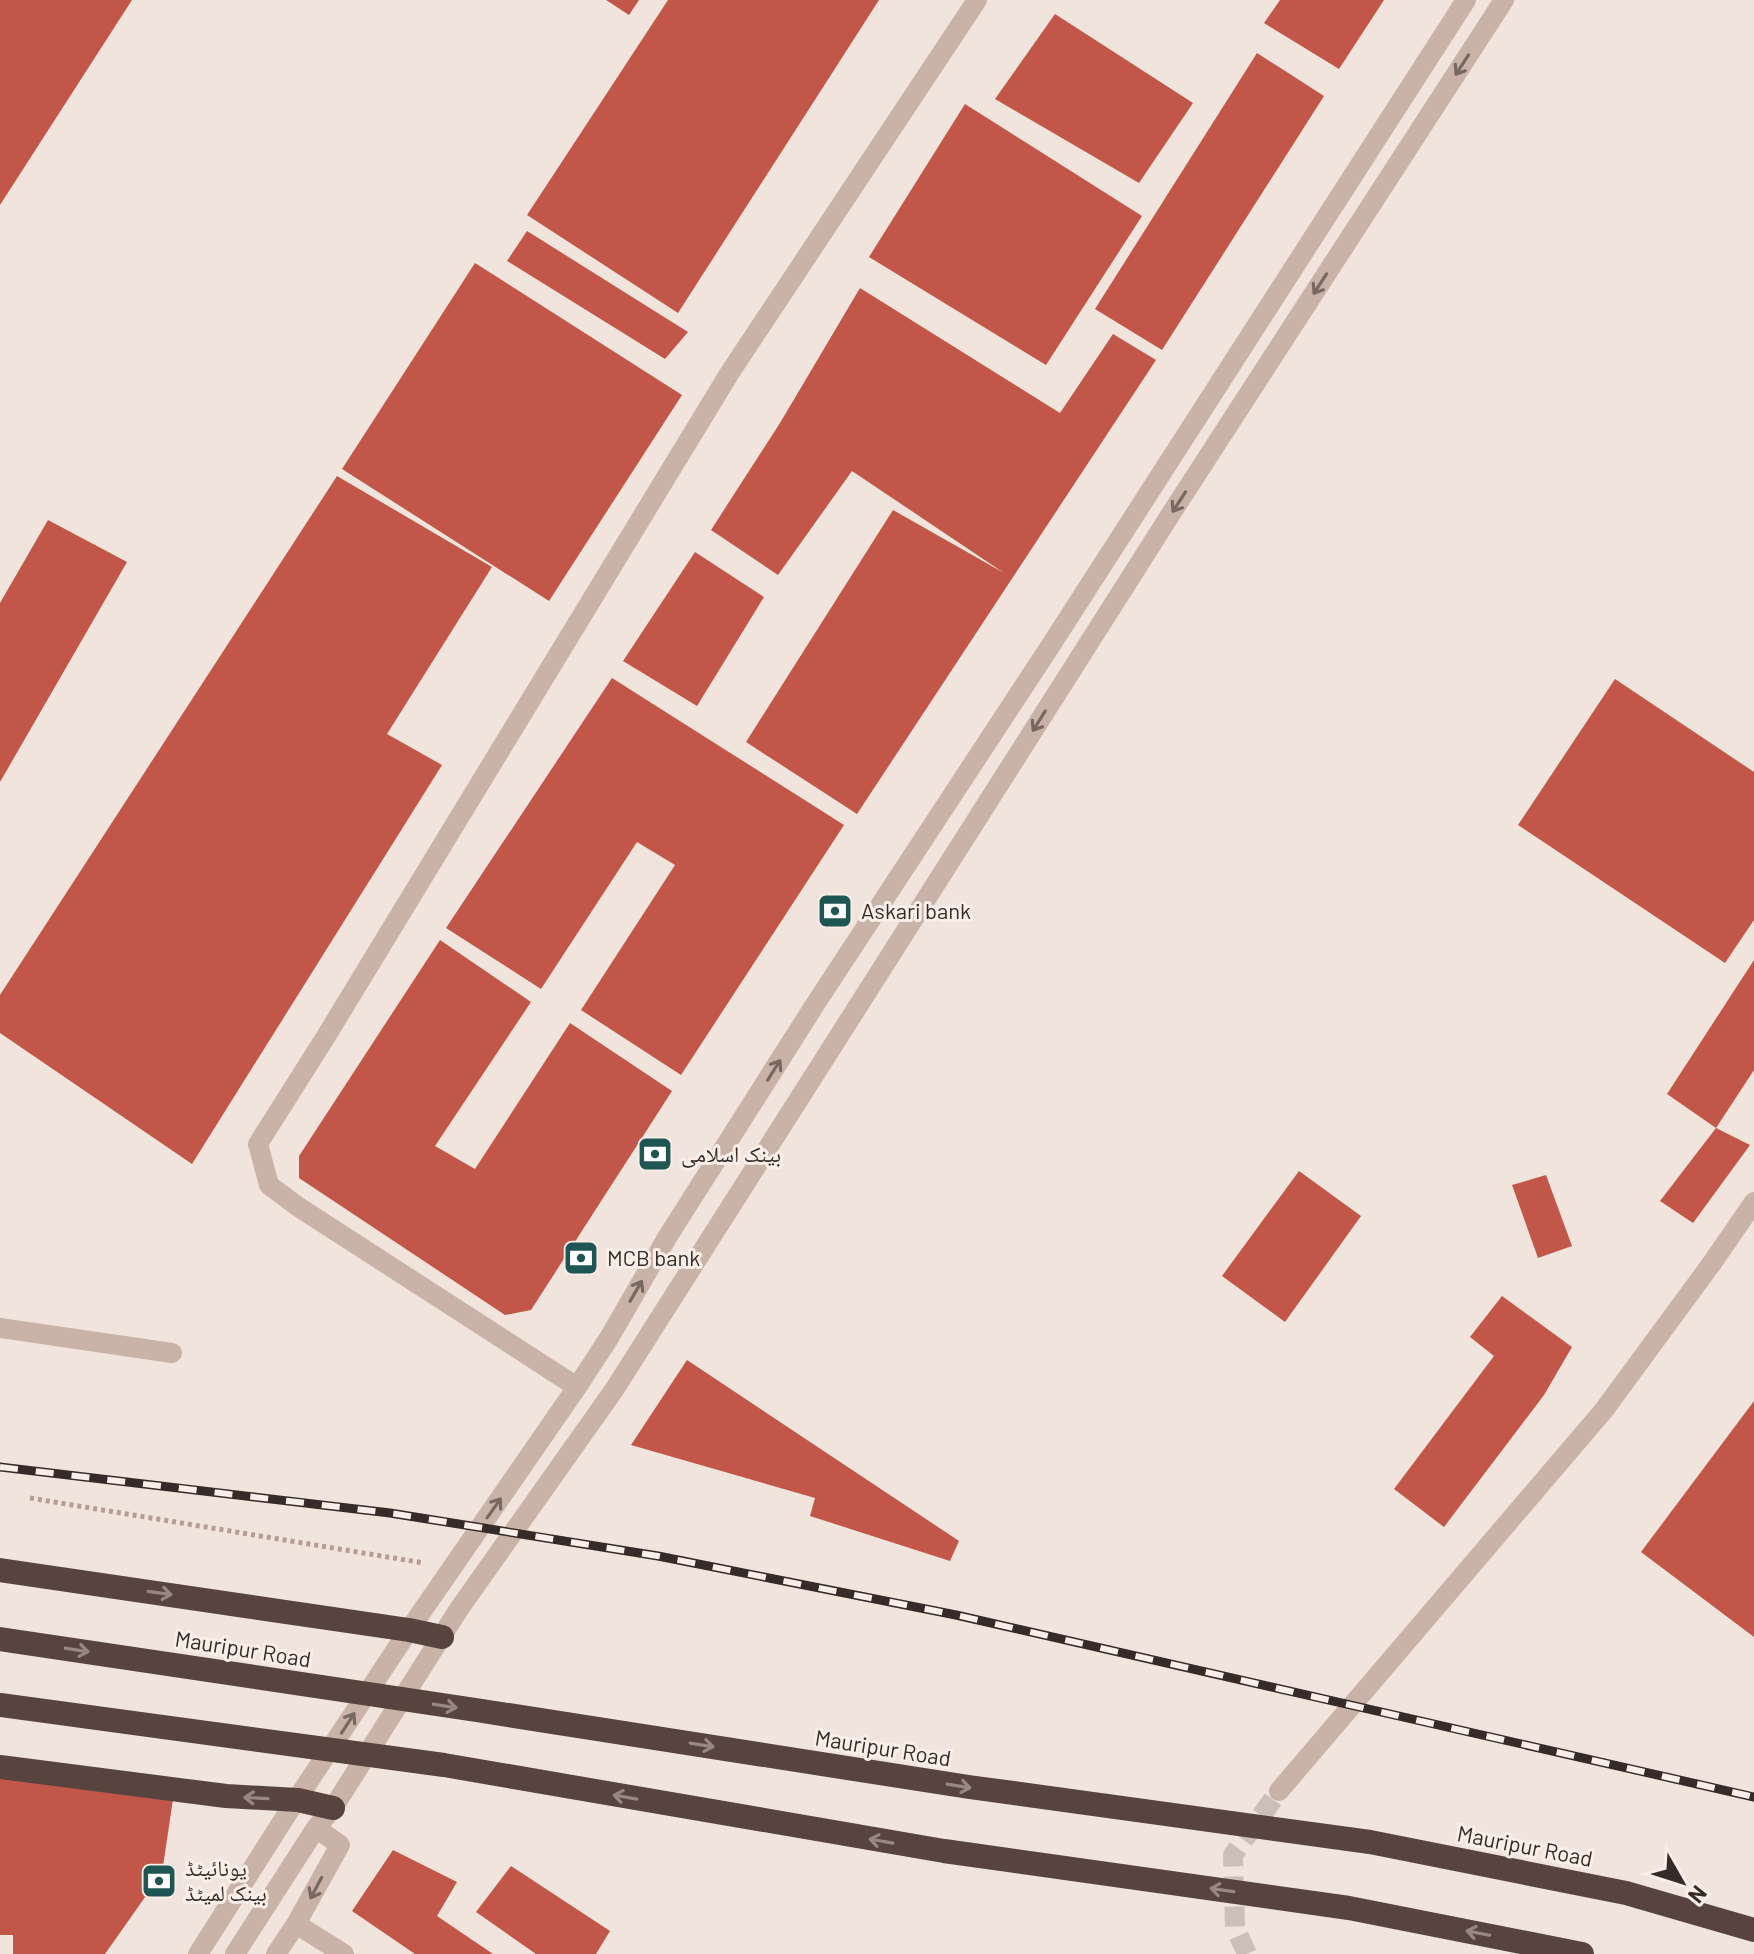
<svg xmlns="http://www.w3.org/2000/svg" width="1754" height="1954" viewBox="0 0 1754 1954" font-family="Barlow,'Noto Naskh Arabic',sans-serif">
	<rect width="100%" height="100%" fill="#f1e4dc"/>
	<!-- building -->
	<path fill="#c25749" d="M 0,0 L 132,0 L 0,205 Z
		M 606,0 L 639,0 L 629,15 Z
		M 668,0 L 879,0 L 678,313 L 527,215 Z
		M 1280,0 L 1384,0 L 1339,69 L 1264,23 Z
		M 1055,14 L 1193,103 L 1139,183 L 995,99 Z
		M 1257,53 L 1324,96 L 1162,350 L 1095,309 Z
		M 965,104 L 1142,216 L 1046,365 L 869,257 Z
		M 527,231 L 688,332 L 665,359 L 507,261 Z
		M 475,263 L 682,395 L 549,601 L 342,469 Z
		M 860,288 L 1060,413 L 1113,334 L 1156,360 L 857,814 L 746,742 L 893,510 L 1004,573 L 852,471 L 778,575 L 711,530 L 780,423 Z
		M 337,476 L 492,567 L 387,734 L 442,765 L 192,1164 L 0,1033 L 0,995 Z
		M 48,520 L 127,562 L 0,782 L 0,603 Z
		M 695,552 L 764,597 L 697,706 L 623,661 Z
		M 612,678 L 844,825 L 681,1075 L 581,1010 L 675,865 L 637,842 L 541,989 L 446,928 Z
		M 1615,679 L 1754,772 L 1754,920 L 1725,963 L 1518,825 Z
		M 440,940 L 531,1002 L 435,1146 L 475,1169 L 570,1023 L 672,1091 L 531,1310 L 505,1315 L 299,1178 L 299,1156 Z
		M 1754,960 L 1754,1070 L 1716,1128 L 1667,1094 Z
		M 1716,1128 L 1750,1145 L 1693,1223 L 1660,1201 Z
		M 1299,1171 L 1361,1216 L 1285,1322 L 1222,1276 Z
		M 1546,1175 L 1572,1246 L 1538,1258 L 1512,1185 Z
		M 1502,1296 L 1572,1347 L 1544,1395 L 1444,1527 L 1394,1489 L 1494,1356 L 1470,1337 Z
		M 687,1360 L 959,1541 L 950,1561 L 810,1516 L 815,1498 L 631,1445 Z
		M 1754,1401 L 1754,1637 L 1641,1552 Z
		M 0,1776 L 173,1799 L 162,1873 L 105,1954 L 13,1954 L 13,1935 L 0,1935 Z
		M 393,1850 L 457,1882 L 437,1916 L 493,1954 L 415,1954 L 352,1911 Z
		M 511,1866 L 610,1931 L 596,1954 L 536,1954 L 476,1912 Z"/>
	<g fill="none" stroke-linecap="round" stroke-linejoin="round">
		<!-- minor-tunnel -->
		<path stroke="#ccbfb8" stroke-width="20" stroke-dasharray="20 10" stroke-linecap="butt" d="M 1247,1954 L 1235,1927 L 1233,1855 L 1279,1791"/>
		<!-- path -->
		<path stroke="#b59d92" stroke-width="5" stroke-dasharray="4 4" stroke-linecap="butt" d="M 30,1498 L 424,1563"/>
		<!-- minor -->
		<path stroke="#c9b3a8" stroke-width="20" d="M 0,1328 L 172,1353
			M 577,1387 L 297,1206 L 269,1185 L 258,1144 L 325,1038 L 729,374 L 977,0
			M 1279,1791 L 1604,1410 L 1712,1263 L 1754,1202
			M 296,1924 L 344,1954
			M 198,1954 L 289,1811 L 409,1630 L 577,1387 L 609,1338 L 668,1236 L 816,1003 L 1051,645 L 1466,0
			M 235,1954 L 316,1828 L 333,1808 L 459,1609 L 614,1390 L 1176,506 L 1504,0
			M 276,1954 L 296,1924 L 340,1845 L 316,1828"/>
		<!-- highway -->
		<path stroke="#57443f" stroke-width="24" d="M 0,1570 L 409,1630 L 442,1637
			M 0,1639 L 476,1710 L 969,1787 L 1370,1842 L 1626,1893 L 1754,1930
			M 0,1705 L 444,1765 L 944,1851 L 1349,1908 L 1582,1954
			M 0,1767 L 226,1796 L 298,1800 L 333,1808"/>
		<defs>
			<path id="rail" d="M 0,1467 L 390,1513 L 658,1556 L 956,1615 L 1754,1797"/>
		</defs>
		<!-- rail casing -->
		<use href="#rail" stroke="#362b28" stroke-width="9"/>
		<!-- rail -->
		<use href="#rail" stroke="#f9efe8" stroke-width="6" stroke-dasharray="18" stroke-linecap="butt"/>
	</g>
	<!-- one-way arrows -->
	<defs><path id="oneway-shaft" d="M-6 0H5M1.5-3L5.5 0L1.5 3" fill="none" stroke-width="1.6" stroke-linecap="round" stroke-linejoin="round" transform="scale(2)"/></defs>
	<g stroke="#786862">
		<use href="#oneway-shaft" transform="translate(1462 65) rotate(123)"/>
		<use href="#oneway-shaft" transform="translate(1320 284) rotate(123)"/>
		<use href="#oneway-shaft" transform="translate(1179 502) rotate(123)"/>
		<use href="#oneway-shaft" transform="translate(1039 721) rotate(122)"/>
		<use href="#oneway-shaft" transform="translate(774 1070) rotate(-58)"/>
		<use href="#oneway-shaft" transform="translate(636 1291) rotate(-60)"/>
		<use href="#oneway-shaft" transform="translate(494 1508) rotate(-55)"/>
		<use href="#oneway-shaft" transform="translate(348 1723) rotate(-57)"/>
		<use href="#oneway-shaft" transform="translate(316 1888) rotate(118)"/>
	</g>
	<g stroke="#988883">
		<use href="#oneway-shaft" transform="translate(160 1593) rotate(8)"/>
		<use href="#oneway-shaft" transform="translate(77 1650) rotate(9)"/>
		<use href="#oneway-shaft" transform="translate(445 1706) rotate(9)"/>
		<use href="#oneway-shaft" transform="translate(702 1745) rotate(9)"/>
		<use href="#oneway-shaft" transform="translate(959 1786) rotate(9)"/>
		<use href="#oneway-shaft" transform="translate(625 1797) rotate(-170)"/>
		<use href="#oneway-shaft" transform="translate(256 1798) rotate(-177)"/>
		<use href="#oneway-shaft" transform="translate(881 1841) rotate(-170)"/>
		<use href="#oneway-shaft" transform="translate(1222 1890) rotate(-172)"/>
		<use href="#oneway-shaft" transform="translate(1478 1933) rotate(-169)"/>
	</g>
	<!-- icons -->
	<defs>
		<symbol id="bank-square" viewBox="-11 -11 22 22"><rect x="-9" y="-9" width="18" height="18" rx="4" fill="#1f5653" stroke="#f9efe8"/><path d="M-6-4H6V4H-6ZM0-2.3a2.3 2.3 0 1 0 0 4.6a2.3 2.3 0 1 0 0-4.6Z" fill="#fff"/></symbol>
	</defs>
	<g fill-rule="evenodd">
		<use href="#bank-square" x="815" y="891" width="40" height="40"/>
		<use href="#bank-square" x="635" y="1134" width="40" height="40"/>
		<use href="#bank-square" x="561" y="1238" width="40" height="40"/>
		<use href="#bank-square" x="139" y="1861" width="40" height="40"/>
	</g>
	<g text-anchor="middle" stroke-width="6" stroke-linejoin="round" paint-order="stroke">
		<!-- poi labels -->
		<g font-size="22" fill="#362b28" stroke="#f9efe8" text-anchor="start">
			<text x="861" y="919">Askari bank</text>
			<text x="681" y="1162">بینک اسلامی</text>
			<text x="607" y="1266">MCB bank</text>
			<text x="185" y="1876">یونائیٹڈ<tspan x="185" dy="25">بینک لمیٹڈ</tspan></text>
		</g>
		<!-- street labels -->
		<g font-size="22" fill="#362b28" stroke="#f9efe8">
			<text transform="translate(243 1649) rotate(9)" y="8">Mauripur Road</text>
			<text transform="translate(883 1748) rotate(9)" y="8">Mauripur Road</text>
			<text transform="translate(1525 1846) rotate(11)" y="8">Mauripur Road</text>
		</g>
	</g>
	<!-- north arrow -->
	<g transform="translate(1682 1882) rotate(129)" stroke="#f9efe8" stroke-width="6" paint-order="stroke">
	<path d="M0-6L14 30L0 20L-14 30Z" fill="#362b28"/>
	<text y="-12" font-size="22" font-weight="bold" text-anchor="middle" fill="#362b28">N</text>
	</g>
</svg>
